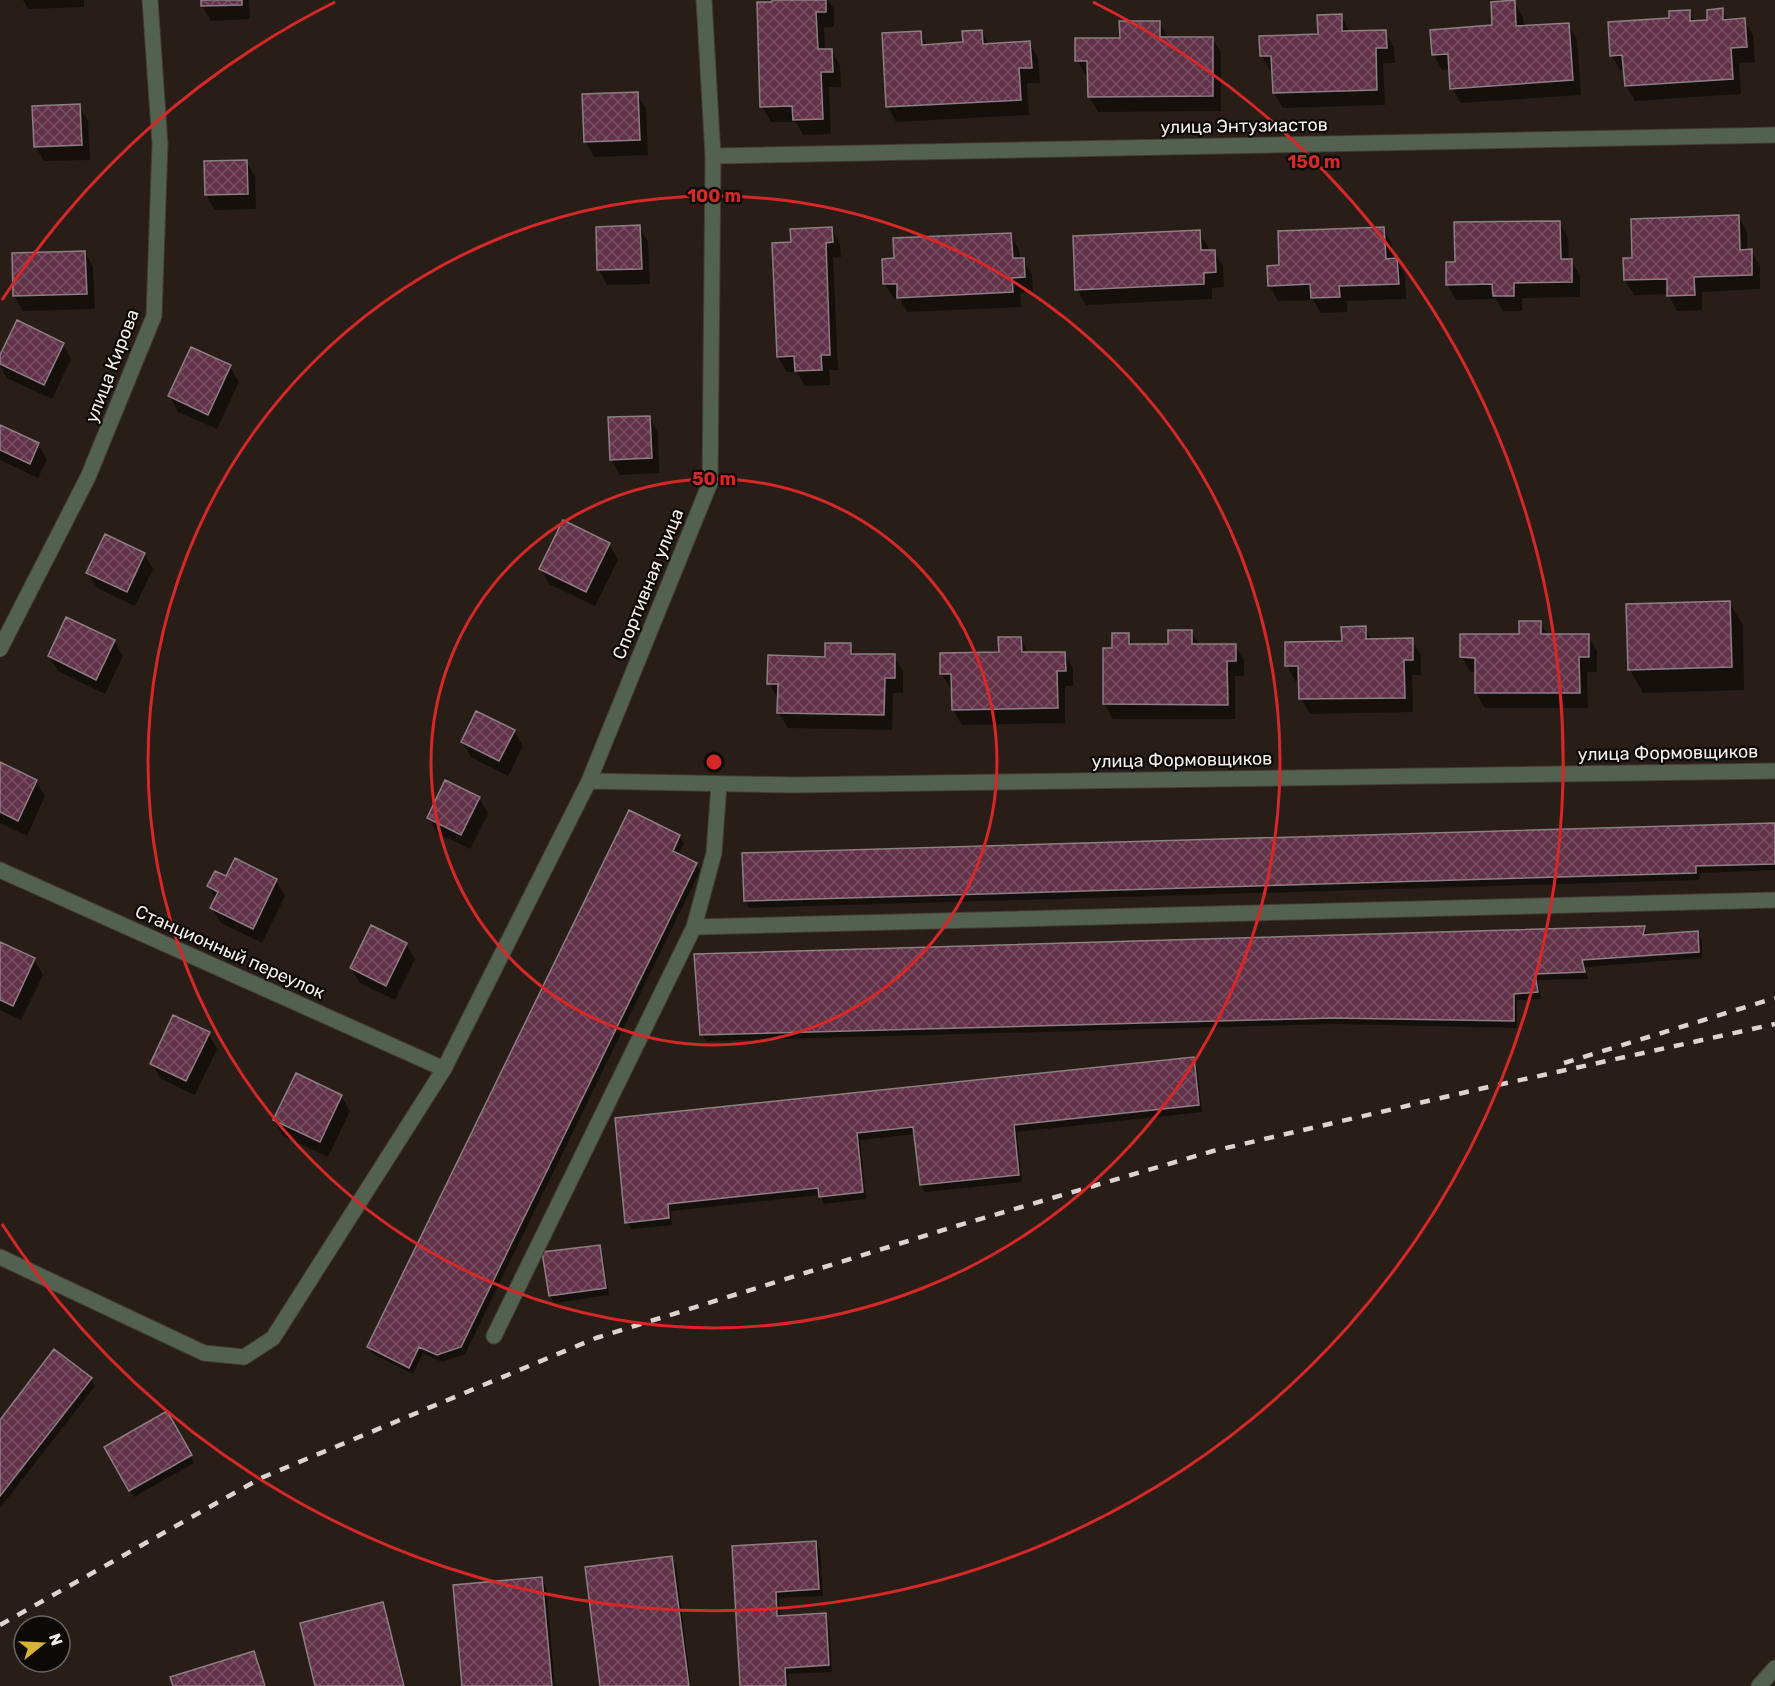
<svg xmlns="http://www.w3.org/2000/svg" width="1775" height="1686" viewBox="0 0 1775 1686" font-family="Rubik,sans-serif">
	<defs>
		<pattern id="building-cross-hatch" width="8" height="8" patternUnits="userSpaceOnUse" patternTransform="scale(1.5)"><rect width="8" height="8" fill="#623248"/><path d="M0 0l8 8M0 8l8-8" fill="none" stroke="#795063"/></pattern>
	</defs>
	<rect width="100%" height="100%" fill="#281e17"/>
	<!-- shadow -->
	<path fill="#0007" d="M 23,0 L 84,0 L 84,7 L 28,9 Z
		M 202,0 L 249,0 L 250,19 L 211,21 L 202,6 Z
		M 774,0 L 828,0 L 834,9 L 834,27 L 824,27 L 825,51 L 831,50 L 840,66 L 841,87 L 829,87 L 831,134 L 803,135 L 796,122 L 771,122 L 762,107 L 758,4 L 774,3 Z
		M 1514,2 L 1523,17 L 1524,27 L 1568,24 L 1577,40 L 1581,95 L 1461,103 L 1452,88 L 1451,69 L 1442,70 L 1434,55 L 1494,27 Z
		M 1722,10 L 1728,21 L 1744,20 L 1753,35 L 1755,62 L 1739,63 L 1741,94 L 1635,101 L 1626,86 L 1625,70 L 1620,70 L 1611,55 L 1670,20 L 1689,12 L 1695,22 L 1709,21 Z
		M 1341,15 L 1350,33 L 1385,32 L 1394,47 L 1395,63 L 1383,63 L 1385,105 L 1283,108 L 1274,93 L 1273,71 L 1270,71 L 1262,56 L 1319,35 Z
		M 1159,22 L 1168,38 L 1212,38 L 1221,53 L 1221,111 L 1098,112 L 1089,96 L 1089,76 L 1086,76 L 1077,60 Z
		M 982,31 L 989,45 L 1030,43 L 1038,58 L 1040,83 L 1027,83 L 1029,115 L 896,122 L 888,107 L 920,32 L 928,46 L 964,44 Z
		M 637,94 L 646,109 L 648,155 L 594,157 L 585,141 Z
		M 79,106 L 88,121 L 90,160 L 44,161 L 35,146 Z
		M 246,161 L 255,176 L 256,209 L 215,210 L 206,195 Z
		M 1738,216 L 1747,232 L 1747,251 L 1751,251 L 1760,266 L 1760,289 L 1702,292 L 1702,310 L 1677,311 L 1668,294 L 1634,295 L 1625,280 L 1634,260 Z
		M 1560,223 L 1568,238 L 1569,260 L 1571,260 L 1580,276 L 1580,297 L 1522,298 L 1522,311 L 1503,311 L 1496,299 L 1456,300 L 1447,284 L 1456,263 Z
		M 639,227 L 648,242 L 650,284 L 607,285 L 599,270 L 597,229 Z
		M 1383,228 L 1392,244 L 1393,260 L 1397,260 L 1405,275 L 1406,299 L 1347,301 L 1347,312 L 1321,313 L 1313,300 L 1278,301 L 1269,285 L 1281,267 Z
		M 832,229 L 840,244 L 841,257 L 833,258 L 838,370 L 829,370 L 830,385 L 805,386 L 797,372 L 787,372 L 778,357 L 773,245 L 792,244 Z
		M 1199,232 L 1208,247 L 1208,252 L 1214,251 L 1223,267 L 1224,287 L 1212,288 L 1212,299 L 1086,305 L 1077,289 Z
		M 1011,235 L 1019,250 L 1020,260 L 1023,260 L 1032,275 L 1033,292 L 1020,293 L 1021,307 L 907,312 L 900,299 L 894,299 L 885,284 L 884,260 Z
		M 85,252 L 93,267 L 95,309 L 23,311 L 14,296 Z
		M 63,344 L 71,359 L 52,399 L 7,378 L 0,366 L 0,359 Z
		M 230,367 L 239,382 L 217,429 L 178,412 L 170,396 Z
		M 650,417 L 658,433 L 659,473 L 620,475 L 611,459 Z
		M 0,426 L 38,444 L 47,460 L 38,478 L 0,460 Z
		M 609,544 L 618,560 L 595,606 L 549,584 L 541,569 Z
		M 144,554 L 153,569 L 135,606 L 97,588 L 88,573 Z
		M 1729,602 L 1743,625 L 1744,690 L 1643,693 L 1630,670 Z
		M 1540,623 L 1548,635 L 1588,636 L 1597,651 L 1597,672 L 1587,672 L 1588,708 L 1485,708 L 1476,693 L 1476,672 L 1470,672 L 1462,657 L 1521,635 Z
		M 1365,628 L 1372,641 L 1412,640 L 1421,655 L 1421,675 L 1412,675 L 1413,712 L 1310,714 L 1301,699 L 1300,681 L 1295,681 L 1287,665 L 1344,642 Z
		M 1191,632 L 1199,645 L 1235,645 L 1244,660 L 1244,676 L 1235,676 L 1235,719 L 1113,719 L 1104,704 L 1113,650 L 1128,634 L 1134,646 L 1170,646 Z
		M 1020,638 L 1029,654 L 1064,653 L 1073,669 L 1073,686 L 1065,686 L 1065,723 L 962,725 L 953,710 L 953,688 L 950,688 L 941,673 L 1000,653 Z
		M 114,641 L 123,656 L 105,694 L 58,671 L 49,656 Z
		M 850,645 L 856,655 L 894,656 L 903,671 L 903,693 L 893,693 L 892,730 L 788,728 L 779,713 L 778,699 L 769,683 L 827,658 Z
		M 514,731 L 523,746 L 508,776 L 471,757 L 462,742 Z
		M 0,764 L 36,781 L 45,796 L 27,836 L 0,823 Z
		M 479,798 L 488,814 L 470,849 L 437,833 L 429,818 Z
		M 1775,824 L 1775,870 L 1700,873 L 1699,880 L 749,908 L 745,900 Z
		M 679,836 L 684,843 L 678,855 L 696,864 L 700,871 L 465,1354 L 442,1362 L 423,1353 L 413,1374 L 373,1354 L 369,1347 Z
		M 227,878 L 276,881 L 285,896 L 262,943 L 221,923 L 212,908 L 216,899 L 209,886 Z
		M 1644,928 L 1649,936 L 1697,933 L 1702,940 L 1702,958 L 1585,967 L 1588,979 L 1538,980 L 1541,999 L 1517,1000 L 1517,1028 L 1336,1024 L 706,1041 L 702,1034 Z
		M 0,944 L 34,959 L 43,975 L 21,1020 L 0,1010 Z
		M 406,944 L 415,959 L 395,1000 L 360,983 L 351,968 Z
		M 209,1034 L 217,1049 L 195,1095 L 161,1079 L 152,1064 Z
		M 1193,1059 L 1197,1066 L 1202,1112 L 1017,1132 L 1022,1182 L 925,1192 L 921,1185 L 915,1134 L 860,1140 L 866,1199 L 824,1204 L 820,1195 L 671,1211 L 672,1225 L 631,1229 L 627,1222 L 616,1119 Z
		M 341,1096 L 350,1111 L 328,1157 L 283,1136 L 274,1120 Z
		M 599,1246 L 603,1253 L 609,1295 L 554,1303 L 550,1296 Z
		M 91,1379 L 95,1386 L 0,1508 L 0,1422 Z
		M 166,1413 L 194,1463 L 134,1497 L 106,1447 Z
		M 816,1542 L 820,1550 L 823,1596 L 779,1598 L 780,1617 L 825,1615 L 829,1622 L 832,1672 L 788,1674 L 789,1686 L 741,1686 L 733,1547 Z
		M 671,1558 L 676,1565 L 691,1686 L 601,1686 Z
		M 542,1579 L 546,1586 L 555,1686 L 464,1686 Z
		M 382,1604 L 386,1611 L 405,1686 L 317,1686 Z
		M 253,1653 L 266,1686 L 174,1686 Z"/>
	<!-- building -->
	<path fill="url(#building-cross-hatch)" stroke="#8d7e84" stroke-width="1.5" d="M 201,0 L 242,0 L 242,5 L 201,6 Z
		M 772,0 L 826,0 L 826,12 L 816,12 L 818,49 L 832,49 L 833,72 L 821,72 L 823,119 L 793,120 L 792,106 L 760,107 L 757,2 L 772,2 Z
		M 1515,0 L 1516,26 L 1569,23 L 1573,80 L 1450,89 L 1448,54 L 1432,55 L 1430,30 L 1492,25 L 1491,2 Z
		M 1723,8 L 1723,20 L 1745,18 L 1747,47 L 1731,48 L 1733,79 L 1625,86 L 1622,55 L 1610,56 L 1608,22 L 1669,18 L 1669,11 L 1690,10 L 1690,21 L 1707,20 L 1707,10 Z
		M 1342,14 L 1342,31 L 1386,30 L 1387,48 L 1376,48 L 1377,90 L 1273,93 L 1271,56 L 1260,56 L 1259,36 L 1318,34 L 1317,15 Z
		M 1119,21 L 1160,21 L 1160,37 L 1213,37 L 1213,96 L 1088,97 L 1087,61 L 1075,61 L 1075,38 L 1120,38 Z
		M 982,30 L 983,44 L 1030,41 L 1032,68 L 1019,68 L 1021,100 L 886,107 L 882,33 L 921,31 L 922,45 L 963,42 L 962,31 Z
		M 638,92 L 640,140 L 584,142 L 582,94 Z
		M 80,104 L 82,145 L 34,147 L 32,106 Z
		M 247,160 L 248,194 L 205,195 L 204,161 Z
		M 1739,215 L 1740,250 L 1752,249 L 1752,275 L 1694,277 L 1695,295 L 1667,296 L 1667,279 L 1624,280 L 1623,258 L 1632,258 L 1631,219 Z
		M 1560,221 L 1561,259 L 1572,259 L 1572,282 L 1514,283 L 1514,296 L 1493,296 L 1492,284 L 1446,285 L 1446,262 L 1455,262 L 1454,222 Z
		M 640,225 L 642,269 L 597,270 L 596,227 Z
		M 832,227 L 833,242 L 826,243 L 830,355 L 821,355 L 822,370 L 795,371 L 794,356 L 777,357 L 772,243 L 791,242 L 790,229 Z
		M 1384,227 L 1386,259 L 1397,258 L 1399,284 L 1339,286 L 1340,297 L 1311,298 L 1310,284 L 1268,286 L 1267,266 L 1279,265 L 1278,231 Z
		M 1200,230 L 1201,250 L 1215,250 L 1216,272 L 1204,273 L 1204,284 L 1075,290 L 1073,236 Z
		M 1011,233 L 1013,258 L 1024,258 L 1025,277 L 1012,278 L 1013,292 L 897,298 L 897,284 L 883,284 L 882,259 L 894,258 L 893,238 Z
		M 85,251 L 87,294 L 13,296 L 12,253 Z
		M 17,320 L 64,343 L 44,385 L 0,364 L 0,355 Z
		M 191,347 L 231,365 L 208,415 L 168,396 Z
		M 650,416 L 652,458 L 610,460 L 608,417 Z
		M 0,425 L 39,443 L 30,464 L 0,450 Z
		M 563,520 L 610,543 L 586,592 L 539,569 Z
		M 105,534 L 145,553 L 127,592 L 86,573 Z
		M 1730,601 L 1732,667 L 1628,670 L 1626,604 Z
		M 66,617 L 115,640 L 96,680 L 48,656 Z
		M 1519,621 L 1541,621 L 1541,634 L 1589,634 L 1589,657 L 1579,657 L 1580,693 L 1475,693 L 1475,658 L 1460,657 L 1460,634 L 1519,634 Z
		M 1366,626 L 1366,639 L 1413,638 L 1413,660 L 1404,660 L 1405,698 L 1299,699 L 1298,666 L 1285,666 L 1285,642 L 1342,641 L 1341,627 Z
		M 1168,630 L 1192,630 L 1192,644 L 1236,644 L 1236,661 L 1227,661 L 1228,705 L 1103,704 L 1103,648 L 1112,648 L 1112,633 L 1129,633 L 1129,644 L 1168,644 Z
		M 998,637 L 1021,637 L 1022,652 L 1065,652 L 1066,671 L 1057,671 L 1058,708 L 952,710 L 951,674 L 940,674 L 940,653 L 999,652 Z
		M 825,643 L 851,643 L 851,654 L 895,654 L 895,678 L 885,678 L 884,715 L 777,713 L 778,684 L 767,684 L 768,655 L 825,657 Z
		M 476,711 L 515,730 L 499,761 L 461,742 Z
		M 0,762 L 37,780 L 18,821 L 0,812 Z
		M 445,780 L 480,797 L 461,835 L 427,818 Z
		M 629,810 L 680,835 L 673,851 L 697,863 L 461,1347 L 437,1355 L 419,1347 L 409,1368 L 367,1347 Z
		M 1775,823 L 1775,864 L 1696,866 L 1696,873 L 744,901 L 742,853 Z
		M 235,858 L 277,879 L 253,929 L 210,908 L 218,892 L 207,886 L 215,871 L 226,876 Z
		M 371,925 L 407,943 L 386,986 L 350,968 Z
		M 1645,926 L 1643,935 L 1698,931 L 1699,952 L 1582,960 L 1585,972 L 1535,974 L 1538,992 L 1514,994 L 1514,1021 L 1331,1018 L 700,1035 L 694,954 Z
		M 0,942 L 35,958 L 13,1006 L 0,1000 Z
		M 173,1015 L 210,1032 L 186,1081 L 150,1064 Z
		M 1194,1057 L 1199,1105 L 1014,1125 L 1019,1175 L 920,1185 L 913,1127 L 857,1133 L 863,1192 L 819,1197 L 818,1188 L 668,1204 L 669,1218 L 625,1223 L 615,1118 Z
		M 296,1073 L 342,1095 L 320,1142 L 273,1120 Z
		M 600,1245 L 606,1288 L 549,1296 L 542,1252 Z
		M 54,1349 L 92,1378 L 0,1496 L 0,1420 Z
		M 167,1411 L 192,1455 L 129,1491 L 104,1447 Z
		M 816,1541 L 819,1589 L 776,1592 L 777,1616 L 826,1613 L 829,1665 L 785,1668 L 786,1686 L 740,1686 L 732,1546 Z
		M 672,1556 L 689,1686 L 600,1686 L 585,1567 Z
		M 542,1577 L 552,1686 L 462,1686 L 453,1585 Z
		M 383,1602 L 404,1686 L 315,1686 L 300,1623 Z
		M 254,1651 L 265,1686 L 173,1686 L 170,1677 Z"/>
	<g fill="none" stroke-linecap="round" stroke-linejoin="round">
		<defs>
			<path id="lane" d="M 694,927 L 1775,900
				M 494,1336 L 694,927 L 714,853 L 719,784"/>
			<path id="street" d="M 713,156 L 1775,135
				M 0,649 L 88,477 L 154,316 L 160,144 L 150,0
				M 589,781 L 794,785 L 1775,771
				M 0,870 L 444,1069
				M 0,1257 L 204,1353 L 244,1357 L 273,1338 L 444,1069 L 589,781 L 710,483 L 713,156 L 704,0
				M 1759,1686 L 1775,1668"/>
		</defs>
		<!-- lane casing -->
		<use href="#lane" stroke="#453b35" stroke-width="17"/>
		<!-- street casing -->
		<use href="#street" stroke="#453b35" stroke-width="17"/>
		<!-- lane -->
		<use href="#lane" stroke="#536250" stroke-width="15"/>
		<!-- street -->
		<use href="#street" stroke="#536250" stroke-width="15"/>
		<!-- rail -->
		<path stroke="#dbd4cf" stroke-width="4.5" stroke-dasharray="10 10" stroke-linecap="butt" d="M 1564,1063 L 1775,998
			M 0,1625 L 261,1478 L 596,1338 L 953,1227 L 1213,1151 L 1475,1090 L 1775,1024"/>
	</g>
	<!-- distance rings -->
	<g fill="none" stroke="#d62828" stroke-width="3">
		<circle cx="714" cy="762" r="283"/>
		<circle cx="714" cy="762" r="566"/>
		<path d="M2 300A849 849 0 0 1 335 2M1093 2A849 849 0 1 1 2 1224"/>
	</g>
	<g text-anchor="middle" stroke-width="4.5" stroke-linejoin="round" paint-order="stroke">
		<!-- street labels -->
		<g font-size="18" fill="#f6efea" stroke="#0d0906">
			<text transform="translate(1244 126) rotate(-1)" y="6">улица Энтузиастов</text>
			<text transform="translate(112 366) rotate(-69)" y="6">улица Кирова</text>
			<text transform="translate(648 584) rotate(-68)" y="6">Спортивная улица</text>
			<text transform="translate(1668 753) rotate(-1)" y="6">улица Формовщиков</text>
			<text transform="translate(1182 760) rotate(-1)" y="6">улица Формовщиков</text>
			<text transform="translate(230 952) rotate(24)" y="6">Станционный переулок</text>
		</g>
	</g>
	<circle cx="714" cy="762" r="9" fill="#d62828" stroke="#0d0906" stroke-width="3"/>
	<g font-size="18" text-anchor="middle" font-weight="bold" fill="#d62828" stroke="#0d0906" stroke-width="4.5" stroke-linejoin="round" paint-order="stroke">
		<text x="1314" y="168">150 m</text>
		<text x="714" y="202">100 m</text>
		<text x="714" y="485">50 m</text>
	</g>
	<!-- north arrow -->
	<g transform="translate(42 1644) rotate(72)"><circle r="28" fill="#0d0906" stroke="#6a6561" stroke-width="1.5"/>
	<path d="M0-4.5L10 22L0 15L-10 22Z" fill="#d8b434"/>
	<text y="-9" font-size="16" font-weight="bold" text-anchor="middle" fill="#f6efea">N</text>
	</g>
</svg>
